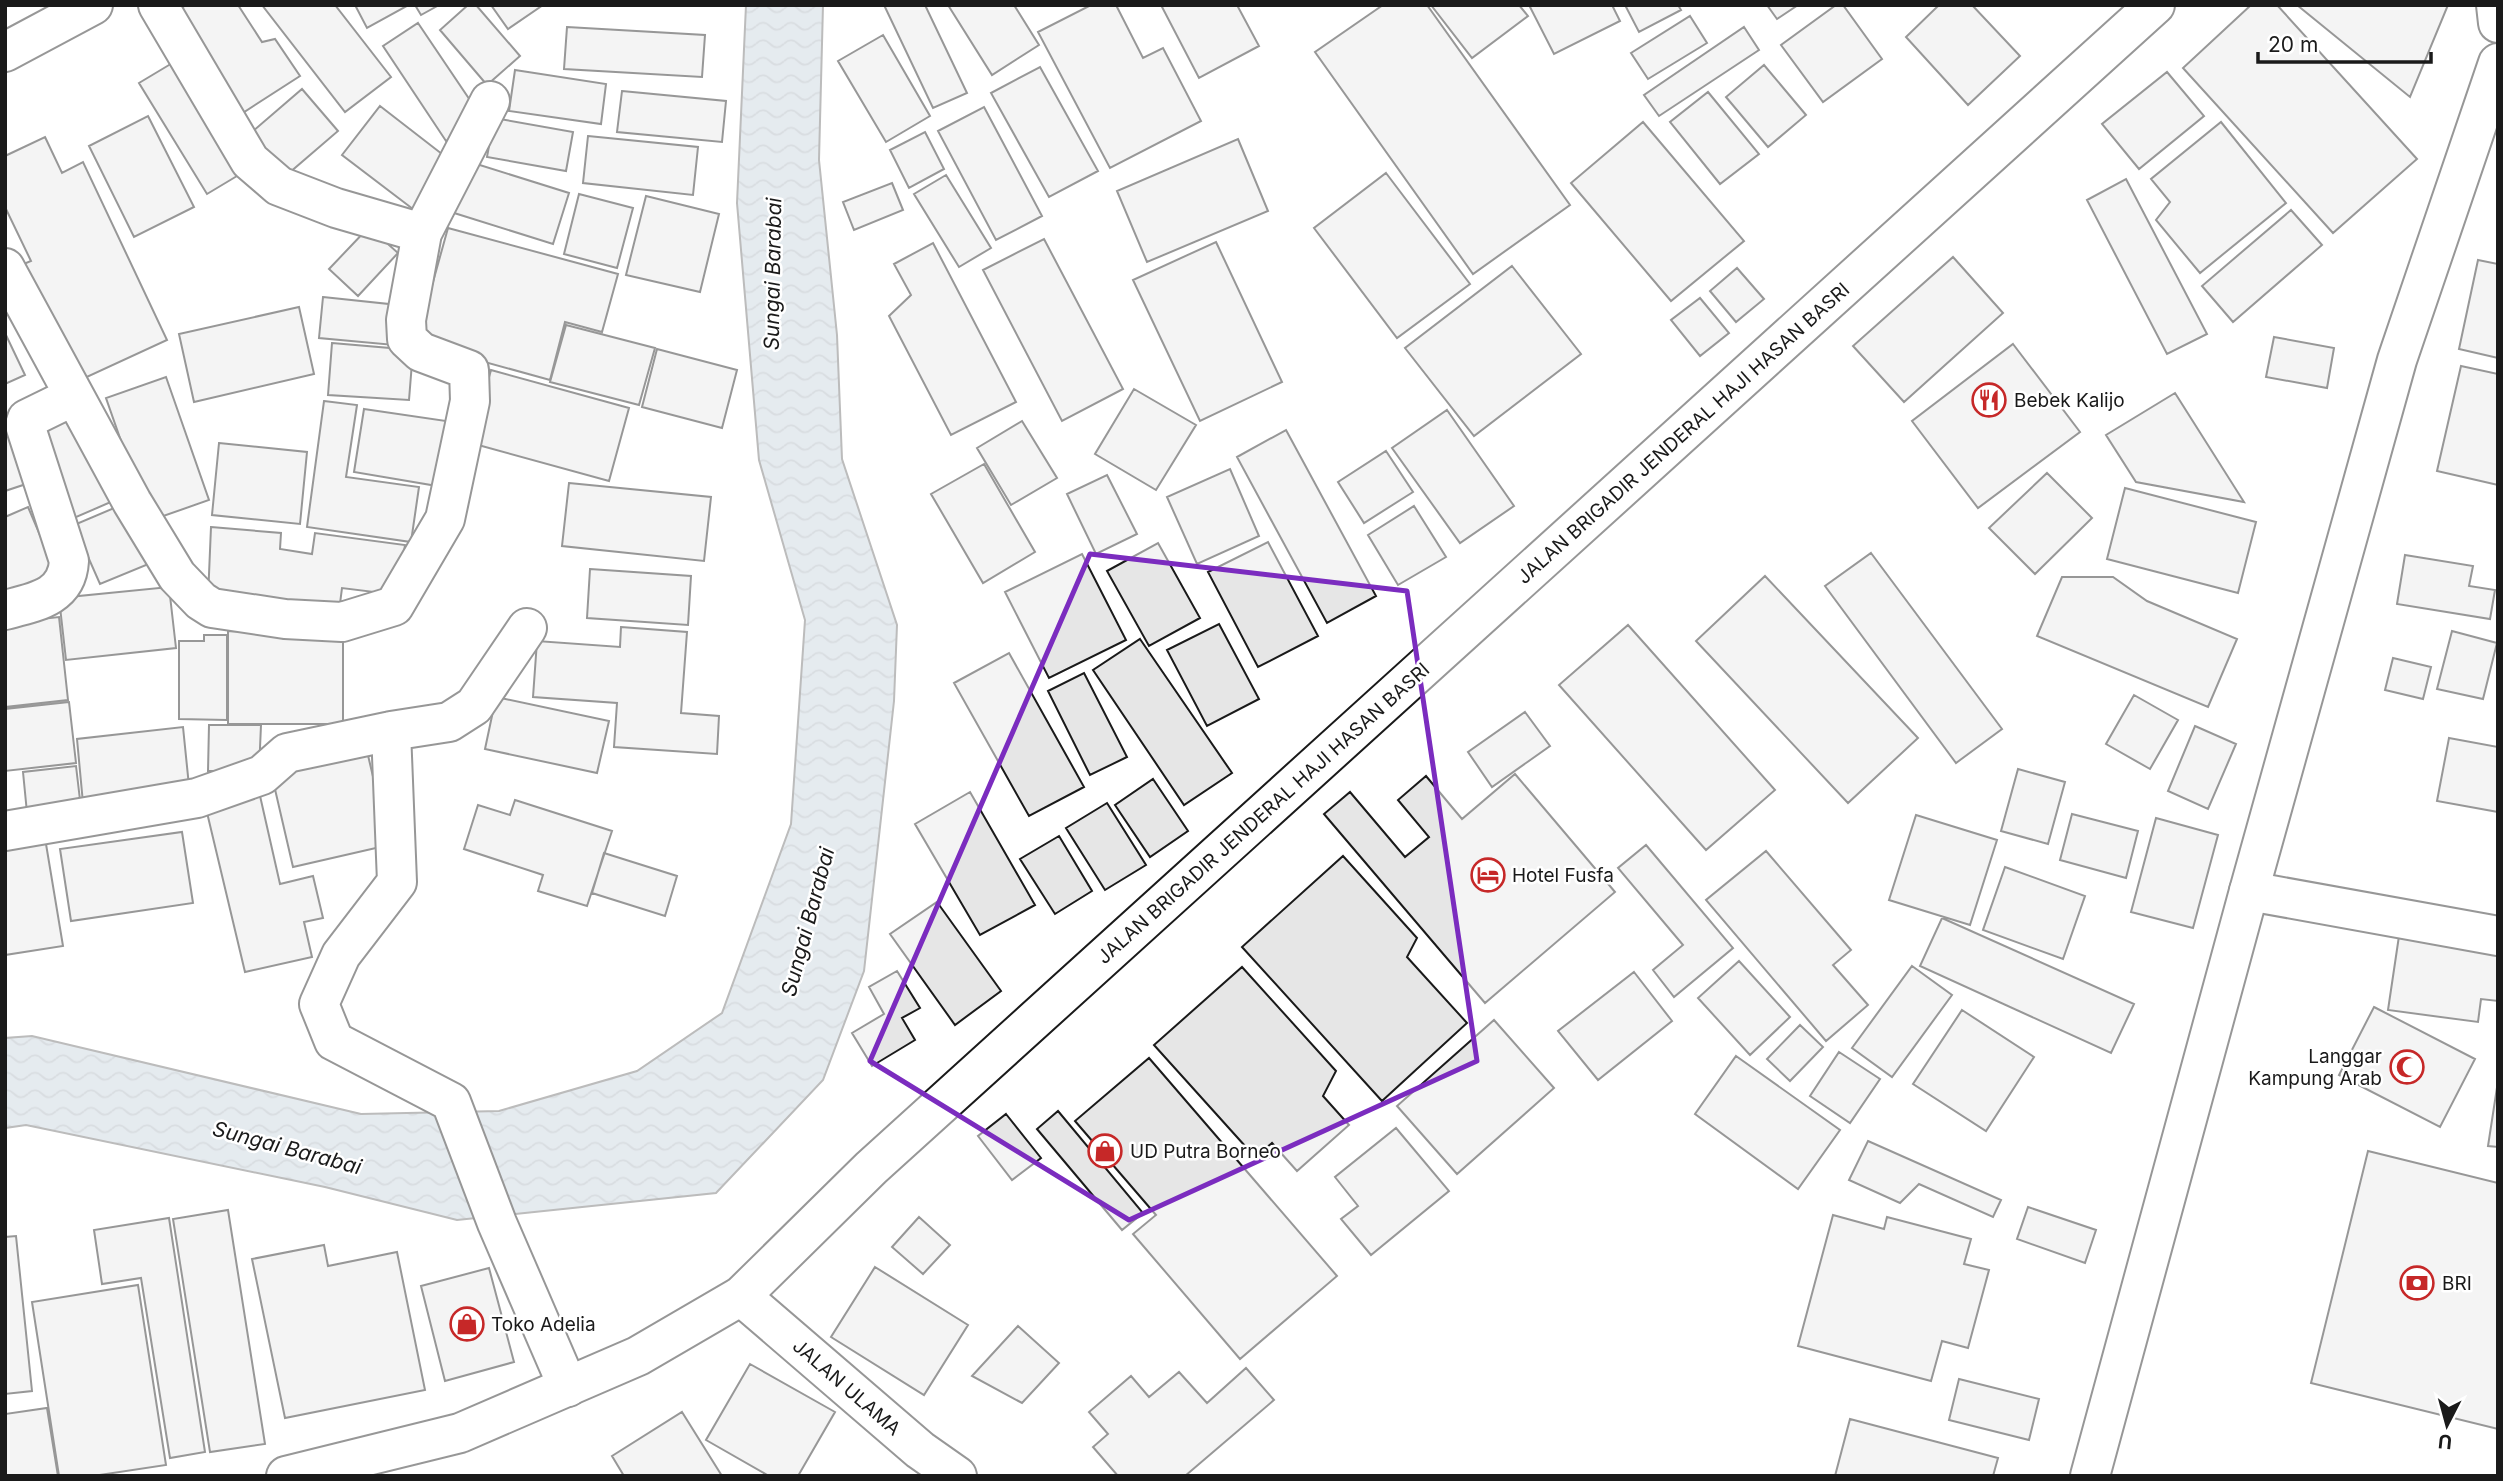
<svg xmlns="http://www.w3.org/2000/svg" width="2503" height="1481" viewBox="0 0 2503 1481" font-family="Inter,sans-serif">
	<defs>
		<pattern id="water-waves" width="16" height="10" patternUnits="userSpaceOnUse" patternTransform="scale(1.75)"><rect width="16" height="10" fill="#c6d2dc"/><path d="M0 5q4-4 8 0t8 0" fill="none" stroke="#aab4bc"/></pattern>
	</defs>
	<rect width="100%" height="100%" fill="#fff"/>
	<!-- water -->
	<path fill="url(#water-waves)" stroke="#6a6a6a" stroke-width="2" d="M 746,5 L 823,5 L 819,160 L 837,335 L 842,459 L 897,625 L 894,701 L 864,971 L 823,1080 L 716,1193 L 457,1220 L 325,1187 L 26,1125 L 5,1128 L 5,1038 L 32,1036 L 361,1114 L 499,1111 L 637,1071 L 722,1013 L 791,824 L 805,620 L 759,460 L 737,203 Z"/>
	<!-- building -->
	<path fill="#e6e6e6" stroke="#1a1a1a" stroke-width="2" d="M 186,5 L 238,5 L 262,42 L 275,39 L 300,76 L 238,116 L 171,15 Z
		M 262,5 L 335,5 L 391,77 L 345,112 Z
		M 355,5 L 407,5 L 407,6 L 367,28 Z
		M 415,5 L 439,5 L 421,15 Z
		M 468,5 L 476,5 L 520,56 L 487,85 L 440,30 Z
		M 491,5 L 543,5 L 508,29 Z
		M 884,5 L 925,5 L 967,93 L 933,108 Z
		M 948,5 L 1014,5 L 1039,45 L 992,75 Z
		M 1091,5 L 1116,5 L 1143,58 L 1163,48 L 1201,121 L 1110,168 L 1038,32 Z
		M 1161,5 L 1237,5 L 1259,46 L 1199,78 Z
		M 1383,5 L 1427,5 L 1570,205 L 1473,274 L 1315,52 Z
		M 1431,5 L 1519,5 L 1528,16 L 1472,58 Z
		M 1529,5 L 1612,5 L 1620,21 L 1554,54 Z
		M 1625,5 L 1678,5 L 1681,10 L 1639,32 Z
		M 1767,5 L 1798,5 L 1777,19 Z
		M 1836,5 L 1843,5 L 1882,59 L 1823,102 L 1781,45 Z
		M 1939,5 L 1972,5 L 2020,56 L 1968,105 L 1906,37 Z
		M 2251,5 L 2277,5 L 2417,159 L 2333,233 L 2183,68 Z
		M 2297,5 L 2448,5 L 2410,97 Z
		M 1690,16 L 1707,43 L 1648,79 L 1631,53 Z
		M 418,23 L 482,118 L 446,141 L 383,46 Z
		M 567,27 L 705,35 L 702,77 L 564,69 Z
		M 1744,27 L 1759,50 L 1659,116 L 1644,95 Z
		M 883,35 L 930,116 L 886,142 L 838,61 Z
		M 174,62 L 242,173 L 207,194 L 139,83 Z
		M 1764,65 L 1806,115 L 1768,147 L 1726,97 Z
		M 1040,67 L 1098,171 L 1049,197 L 991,93 Z
		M 515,70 L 606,84 L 601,124 L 509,111 Z
		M 2167,72 L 2204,116 L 2139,169 L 2102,124 Z
		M 302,89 L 338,131 L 282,179 L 245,138 Z
		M 622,91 L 726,101 L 722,142 L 617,132 Z
		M 1708,92 L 1759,154 L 1720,184 L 1670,122 Z
		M 380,106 L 451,161 L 426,219 L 342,155 Z
		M 984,107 L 1042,216 L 996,240 L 938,131 Z
		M 148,116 L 194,207 L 134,237 L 89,146 Z
		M 494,118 L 573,132 L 566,171 L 487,157 Z
		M 1643,122 L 1744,241 L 1671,301 L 1571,183 Z
		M 2221,122 L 2286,203 L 2200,273 L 2156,220 L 2170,202 L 2151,179 Z
		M 925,132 L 944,169 L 909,188 L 890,150 Z
		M 588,136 L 698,147 L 693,195 L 583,183 Z
		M 45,137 L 62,173 L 83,162 L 167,340 L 76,382 L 14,268 L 31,261 L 5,207 L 5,156 Z
		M 1238,139 L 1268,211 L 1147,262 L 1117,191 Z
		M 467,161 L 569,193 L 553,244 L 451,212 Z
		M 1386,173 L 1470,284 L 1397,338 L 1314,228 Z
		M 946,175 L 991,248 L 959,267 L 914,194 Z
		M 2126,179 L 2207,334 L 2167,354 L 2087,200 Z
		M 892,183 L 903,210 L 854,230 L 843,202 Z
		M 579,194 L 633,208 L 617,268 L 564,254 Z
		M 646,196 L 719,214 L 700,292 L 626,275 Z
		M 2291,210 L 2322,245 L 2233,322 L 2202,286 Z
		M 369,227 L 398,253 L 358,296 L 329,269 Z
		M 448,228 L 618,274 L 602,332 L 565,322 L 550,380 L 416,343 Z
		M 1044,239 L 1123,389 L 1062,421 L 983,270 Z
		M 1216,242 L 1282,382 L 1200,421 L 1133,280 Z
		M 933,243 L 1016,402 L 951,435 L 889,316 L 911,295 L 894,264 Z
		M 1953,257 L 2003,313 L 1904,402 L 1853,346 Z
		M 2478,260 L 2498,264 L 2498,358 L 2459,349 Z
		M 1512,266 L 1581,354 L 1474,436 L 1405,348 Z
		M 1737,268 L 1764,299 L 1736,322 L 1710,291 Z
		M 323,297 L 398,305 L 394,345 L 319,338 Z
		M 1700,298 L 1729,333 L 1700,356 L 1671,320 Z
		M 299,307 L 314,374 L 194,402 L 179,334 Z
		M 566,325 L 655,348 L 639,405 L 550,382 Z
		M 5,333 L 25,375 L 5,384 Z
		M 2274,337 L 2334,348 L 2327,388 L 2266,377 Z
		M 332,343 L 413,350 L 409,400 L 328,395 Z
		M 2013,344 L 2080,432 L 1978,508 L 1912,421 Z
		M 657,349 L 737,370 L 722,428 L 642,407 Z
		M 2461,366 L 2498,374 L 2498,485 L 2437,471 Z
		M 491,370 L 629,408 L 609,481 L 471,443 Z
		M 166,377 L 209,500 L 149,521 L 106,398 Z
		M 1134,389 L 1196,425 L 1156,490 L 1095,454 Z
		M 2175,393 L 2244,502 L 2136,482 L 2106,435 Z
		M 324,401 L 357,405 L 346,477 L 419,487 L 411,542 L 307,527 Z
		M 364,409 L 453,422 L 443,487 L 354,472 Z
		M 1447,410 L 1514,506 L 1460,543 L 1392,448 Z
		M 78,412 L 120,498 L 67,521 L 30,433 Z
		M 1022,421 L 1057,478 L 1011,505 L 977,448 Z
		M 20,428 L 38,480 L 5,491 L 5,433 Z
		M 1286,430 L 1376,596 L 1327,623 L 1237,457 Z
		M 219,443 L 307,452 L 300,524 L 212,515 Z
		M 1386,451 L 1413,492 L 1364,523 L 1338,482 Z
		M 984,464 L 1035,552 L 983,583 L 931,494 Z
		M 1230,469 L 1259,536 L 1197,564 L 1167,497 Z
		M 2047,473 L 2092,518 L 2035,574 L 1989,528 Z
		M 1107,475 L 1137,534 L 1096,554 L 1067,494 Z
		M 569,483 L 711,497 L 704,561 L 562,546 Z
		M 2125,488 L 2256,522 L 2238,593 L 2107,559 Z
		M 126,503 L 151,563 L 100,584 L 74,525 Z
		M 1414,506 L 1446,557 L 1398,585 L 1368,535 Z
		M 28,507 L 57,575 L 5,597 L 5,517 Z
		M 211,527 L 281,533 L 280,549 L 312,554 L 315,533 L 405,545 L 398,595 L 342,588 L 338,619 L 208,598 Z
		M 1268,542 L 1318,636 L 1258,667 L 1208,572 Z
		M 1158,543 L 1200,618 L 1149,646 L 1107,571 Z
		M 1871,553 L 2002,729 L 1956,763 L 1825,586 Z
		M 1082,554 L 1126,640 L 1049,678 L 1005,592 Z
		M 2405,555 L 2473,566 L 2469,586 L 2495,590 L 2490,619 L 2397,604 Z
		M 590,569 L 691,576 L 688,625 L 587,618 Z
		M 1765,576 L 1918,738 L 1848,803 L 1696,641 Z
		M 2062,577 L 2113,577 L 2147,601 L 2237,639 L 2208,707 L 2037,636 Z
		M 169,587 L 176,648 L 66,660 L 59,598 Z
		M 59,617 L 68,700 L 5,707 L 5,623 Z
		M 1219,624 L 1259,699 L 1207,726 L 1167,650 Z
		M 1628,625 L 1775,790 L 1706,850 L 1559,685 Z
		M 621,627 L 687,632 L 681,713 L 719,716 L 717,754 L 614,747 L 617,703 L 533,697 L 537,641 L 620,647 Z
		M 228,631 L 343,632 L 343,724 L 228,724 Z
		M 2452,631 L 2497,643 L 2483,699 L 2437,689 Z
		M 204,635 L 227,635 L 227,720 L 179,719 L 179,641 L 204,641 Z
		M 1140,639 L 1232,773 L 1184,805 L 1093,670 Z
		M 1009,653 L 1084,787 L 1029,816 L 954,683 Z
		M 2393,658 L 2431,667 L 2423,699 L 2385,690 Z
		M 1084,673 L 1127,757 L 1090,775 L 1048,691 Z
		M 2134,695 L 2178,720 L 2150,769 L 2106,744 Z
		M 496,697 L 609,721 L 597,773 L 485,749 Z
		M 69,702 L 76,763 L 5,771 L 5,709 Z
		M 1525,712 L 1550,746 L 1492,787 L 1468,752 Z
		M 209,725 L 261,725 L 259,771 L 208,771 Z
		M 2195,726 L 2236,744 L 2208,809 L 2168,791 Z
		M 183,727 L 190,796 L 84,814 L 77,739 Z
		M 2449,738 L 2498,747 L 2498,812 L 2437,801 Z
		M 367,751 L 389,845 L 293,867 L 271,772 Z
		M 76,766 L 82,817 L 28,823 L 23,772 Z
		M 2018,769 L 2065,782 L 2048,844 L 2001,831 Z
		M 1515,774 L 1615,892 L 1485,1003 L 1324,814 L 1350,792 L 1405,857 L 1429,837 L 1398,800 L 1426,776 L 1462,819 Z
		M 1153,779 L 1188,831 L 1150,857 L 1115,805 Z
		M 258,787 L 280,884 L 313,876 L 323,918 L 304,922 L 312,957 L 245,972 L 204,800 Z
		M 970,792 L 1035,905 L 980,935 L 915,824 Z
		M 515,800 L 612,831 L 587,906 L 538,891 L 543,875 L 464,849 L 478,805 L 510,815 Z
		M 1107,803 L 1146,865 L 1105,890 L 1066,828 Z
		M 2072,814 L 2138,831 L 2126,878 L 2060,860 Z
		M 1916,815 L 1997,840 L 1970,925 L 1889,900 Z
		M 2156,818 L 2218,835 L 2193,928 L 2131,912 Z
		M 44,832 L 63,946 L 5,955 L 5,839 Z
		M 182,832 L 193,903 L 71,921 L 60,849 Z
		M 1059,836 L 1092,891 L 1055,914 L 1020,859 Z
		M 1646,845 L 1733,948 L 1674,997 L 1653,970 L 1683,945 L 1618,868 Z
		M 1766,851 L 1851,950 L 1833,965 L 1868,1005 L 1826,1041 L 1706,900 Z
		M 604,853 L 677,876 L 665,916 L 592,893 Z
		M 1343,856 L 1417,938 L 1407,957 L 1467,1023 L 1382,1101 L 1242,947 Z
		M 2005,867 L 2085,896 L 2063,959 L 1983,930 Z
		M 937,902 L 1001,991 L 955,1025 L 890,934 Z
		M 1942,918 L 2134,1004 L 2111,1053 L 1920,966 Z
		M 2399,936 L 2498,950 L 2498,1001 L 2481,999 L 2478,1022 L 2388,1010 Z
		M 1739,961 L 1790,1017 L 1750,1055 L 1698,998 Z
		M 1912,966 L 1952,995 L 1892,1077 L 1852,1048 Z
		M 1242,967 L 1336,1071 L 1323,1096 L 1349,1125 L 1297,1171 L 1272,1143 L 1255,1157 L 1154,1045 Z
		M 897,971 L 920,1008 L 902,1018 L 915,1040 L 872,1066 L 852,1033 L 884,1014 L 869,987 Z
		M 1634,972 L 1672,1021 L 1598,1080 L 1558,1031 Z
		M 2374,1007 L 2475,1059 L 2440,1127 L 2339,1075 Z
		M 1962,1010 L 2034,1057 L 1986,1131 L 1913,1084 Z
		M 1494,1020 L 1554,1088 L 1457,1174 L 1397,1106 Z
		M 1800,1025 L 1823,1047 L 1790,1081 L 1767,1059 Z
		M 1839,1052 L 1880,1079 L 1850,1123 L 1810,1096 Z
		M 1736,1056 L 1840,1130 L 1798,1189 L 1695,1114 Z
		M 1149,1058 L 1337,1276 L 1240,1359 L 1133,1234 L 1156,1215 L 1075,1121 Z
		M 2498,1081 L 2498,1147 L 2488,1146 Z
		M 1058,1111 L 1143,1213 L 1122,1230 L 1037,1129 Z
		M 1006,1114 L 1041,1158 L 1012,1180 L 978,1136 Z
		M 1396,1128 L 1449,1191 L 1371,1255 L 1341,1219 L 1358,1206 L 1335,1177 Z
		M 1868,1141 L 2001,1200 L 1993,1217 L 1919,1184 L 1900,1203 L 1849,1180 Z
		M 2368,1151 L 2498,1183 L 2498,1429 L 2311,1383 Z
		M 2028,1207 L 2096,1230 L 2085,1263 L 2017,1239 Z
		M 228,1210 L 265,1444 L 210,1452 L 173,1219 Z
		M 1833,1215 L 1884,1229 L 1887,1217 L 1971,1239 L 1964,1264 L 1989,1270 L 1968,1348 L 1942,1341 L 1931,1381 L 1798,1346 Z
		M 919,1217 L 950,1245 L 923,1274 L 892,1247 Z
		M 169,1218 L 205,1452 L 170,1458 L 141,1278 L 102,1284 L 94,1230 Z
		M 16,1236 L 32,1391 L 5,1394 L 5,1237 Z
		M 324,1245 L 328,1266 L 397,1252 L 425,1390 L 285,1418 L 252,1259 Z
		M 875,1267 L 968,1325 L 924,1395 L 831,1337 Z
		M 489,1268 L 514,1362 L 445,1381 L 421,1286 Z
		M 138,1285 L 166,1465 L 93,1476 L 59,1476 L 32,1302 Z
		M 1018,1326 L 1059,1363 L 1022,1403 L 972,1376 Z
		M 750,1364 L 835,1412 L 798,1476 L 769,1476 L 706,1440 Z
		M 1246,1368 L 1274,1400 L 1185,1476 L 1118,1476 L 1093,1447 L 1108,1434 L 1089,1412 L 1131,1376 L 1149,1397 L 1179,1372 L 1207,1403 Z
		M 1959,1379 L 2039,1399 L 2029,1440 L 1949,1420 Z
		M 47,1408 L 58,1476 L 5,1476 L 5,1414 Z
		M 682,1412 L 722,1476 L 624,1476 L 612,1456 Z
		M 1850,1419 L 1998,1458 L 1993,1476 L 1835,1476 Z"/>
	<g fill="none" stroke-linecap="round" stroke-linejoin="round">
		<defs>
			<path id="minor" d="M 158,5 L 250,161 L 279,186 L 336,208 L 422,233
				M 5,52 L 93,5
				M 5,268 L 132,502 L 177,576 L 201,601 L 212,608 L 285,619 L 342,622 L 394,606 L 445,519 L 470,401 L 469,370 L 421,352 L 407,339 L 406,320 L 422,233 L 490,101
				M 5,610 C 36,602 67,597 69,561 L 25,425 L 27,419 L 74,396
				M 391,731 L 397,882 L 341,955 L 319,1004 L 334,1041 L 451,1102 L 497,1223 L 568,1387
				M 5,831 L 197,798 L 262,775 L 287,753 L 391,731 L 449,722 L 474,706 L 527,628
				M 2249,891 L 2498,936"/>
			<path id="tertiary" d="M 2496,5 L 2498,23
				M 741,1296 L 920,1450 L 957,1476
				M 2090,1476 L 2249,891 L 2397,360 L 2498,63"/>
			<path id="secondary" d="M 286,1476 L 460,1433 L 638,1356 L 741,1296 L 871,1168 L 2155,5"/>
		</defs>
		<!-- minor casing -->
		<use href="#minor" stroke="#1a1a1a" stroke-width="42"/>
		<!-- tertiary casing -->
		<use href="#tertiary" stroke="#1a1a1a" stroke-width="42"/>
		<!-- secondary casing -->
		<use href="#secondary" stroke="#1a1a1a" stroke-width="42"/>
		<!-- minor -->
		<use href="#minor" stroke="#fff" stroke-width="38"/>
		<!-- tertiary -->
		<use href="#tertiary" stroke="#fff" stroke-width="38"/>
		<!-- secondary -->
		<use href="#secondary" stroke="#fff" stroke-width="38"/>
	</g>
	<!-- marked area -->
	<path d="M0 0H2503V1481H0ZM 1090,554 L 1407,591 L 1477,1061 L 1129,1220 L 870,1061 Z" fill="#fff" fill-opacity=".55" fill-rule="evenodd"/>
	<path fill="none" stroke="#7b2cbf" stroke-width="5" stroke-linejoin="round" d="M 1090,554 L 1407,591 L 1477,1061 L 1129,1220 L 870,1061 Z"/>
	<!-- icons -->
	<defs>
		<symbol id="restaurant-ring" viewBox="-11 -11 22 22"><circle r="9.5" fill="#fff" stroke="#c62828" stroke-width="1.5"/><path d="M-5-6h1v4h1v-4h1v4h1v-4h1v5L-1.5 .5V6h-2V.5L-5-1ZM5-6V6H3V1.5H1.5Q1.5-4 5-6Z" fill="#c62828"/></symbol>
		<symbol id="hotel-ring" viewBox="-11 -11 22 22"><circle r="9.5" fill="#fff" stroke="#c62828" stroke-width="1.5"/><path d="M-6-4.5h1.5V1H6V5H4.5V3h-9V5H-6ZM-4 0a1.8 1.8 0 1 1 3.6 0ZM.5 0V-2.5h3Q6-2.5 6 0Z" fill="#c62828"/></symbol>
		<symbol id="mosque-ring" viewBox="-11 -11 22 22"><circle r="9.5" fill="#fff" stroke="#c62828" stroke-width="1.5"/><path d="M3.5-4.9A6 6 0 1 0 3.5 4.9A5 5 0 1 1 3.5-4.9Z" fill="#c62828"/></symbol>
		<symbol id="shop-ring" viewBox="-11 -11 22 22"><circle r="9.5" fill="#fff" stroke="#c62828" stroke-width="1.5"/><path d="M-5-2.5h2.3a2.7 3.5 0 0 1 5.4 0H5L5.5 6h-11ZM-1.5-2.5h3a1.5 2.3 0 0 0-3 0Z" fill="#c62828"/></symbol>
		<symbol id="bank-ring" viewBox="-11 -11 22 22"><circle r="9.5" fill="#fff" stroke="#c62828" stroke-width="1.5"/><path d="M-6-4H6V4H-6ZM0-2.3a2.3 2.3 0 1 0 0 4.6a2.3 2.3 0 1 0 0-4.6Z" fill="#c62828"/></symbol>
	</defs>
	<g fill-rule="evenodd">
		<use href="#restaurant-ring" x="1970" y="381" width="38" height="38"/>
		<use href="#hotel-ring" x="1469" y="856" width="38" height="38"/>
		<use href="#mosque-ring" x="2388" y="1048" width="38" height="38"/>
		<use href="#shop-ring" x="1086" y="1132" width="38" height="38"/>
		<use href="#bank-ring" x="2398" y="1264" width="38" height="38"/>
		<use href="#shop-ring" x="448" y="1305" width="38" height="38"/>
	</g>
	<g text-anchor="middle" stroke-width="5" stroke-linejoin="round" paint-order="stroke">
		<!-- poi labels -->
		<g font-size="19" fill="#1a1a1a" stroke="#fff" text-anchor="start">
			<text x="2014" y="407">Bebek Kalijo</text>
			<text x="1512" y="882">Hotel Fusfa</text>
			<text x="2382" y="1063" text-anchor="end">Langgar<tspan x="2382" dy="22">Kampung Arab</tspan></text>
			<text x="1130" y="1158">UD Putra Borneo</text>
			<text x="2442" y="1290">BRI</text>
			<text x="491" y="1331">Toko Adelia</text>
		</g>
		<!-- street labels -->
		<g font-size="19" fill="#1a1a1a" stroke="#fff">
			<text transform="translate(1683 433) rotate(-42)" y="7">JALAN BRIGADIR JENDERAL HAJI HASAN BASRI</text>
			<text transform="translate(1263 813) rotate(-42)" y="7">JALAN BRIGADIR JENDERAL HAJI HASAN BASRI</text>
			<text transform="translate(847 1387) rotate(41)" y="7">JALAN ULAMA</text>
		</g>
		<!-- water labels -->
		<g font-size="21" font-style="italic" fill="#1a1a1a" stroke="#fff">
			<text transform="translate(773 274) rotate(-89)" y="7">Sungai Barabai</text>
			<text transform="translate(808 922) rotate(-75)" y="7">Sungai Barabai</text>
			<text transform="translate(287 1148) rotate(15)" y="7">Sungai Barabai</text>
		</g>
	</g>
	<!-- border -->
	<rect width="2503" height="1481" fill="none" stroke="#1a1a1a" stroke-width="14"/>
	<!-- north arrow -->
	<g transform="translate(2447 1425) rotate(186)" stroke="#ffffff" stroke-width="5" paint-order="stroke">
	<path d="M0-5L12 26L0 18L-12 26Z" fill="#1a1a1a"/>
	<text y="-10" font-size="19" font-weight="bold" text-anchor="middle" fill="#1a1a1a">U</text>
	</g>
	<!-- scale -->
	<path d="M2258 52v10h173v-10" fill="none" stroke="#1a1a1a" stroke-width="3.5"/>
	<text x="2268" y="52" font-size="21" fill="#1a1a1a" stroke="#ffffff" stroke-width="5" paint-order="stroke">20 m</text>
</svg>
